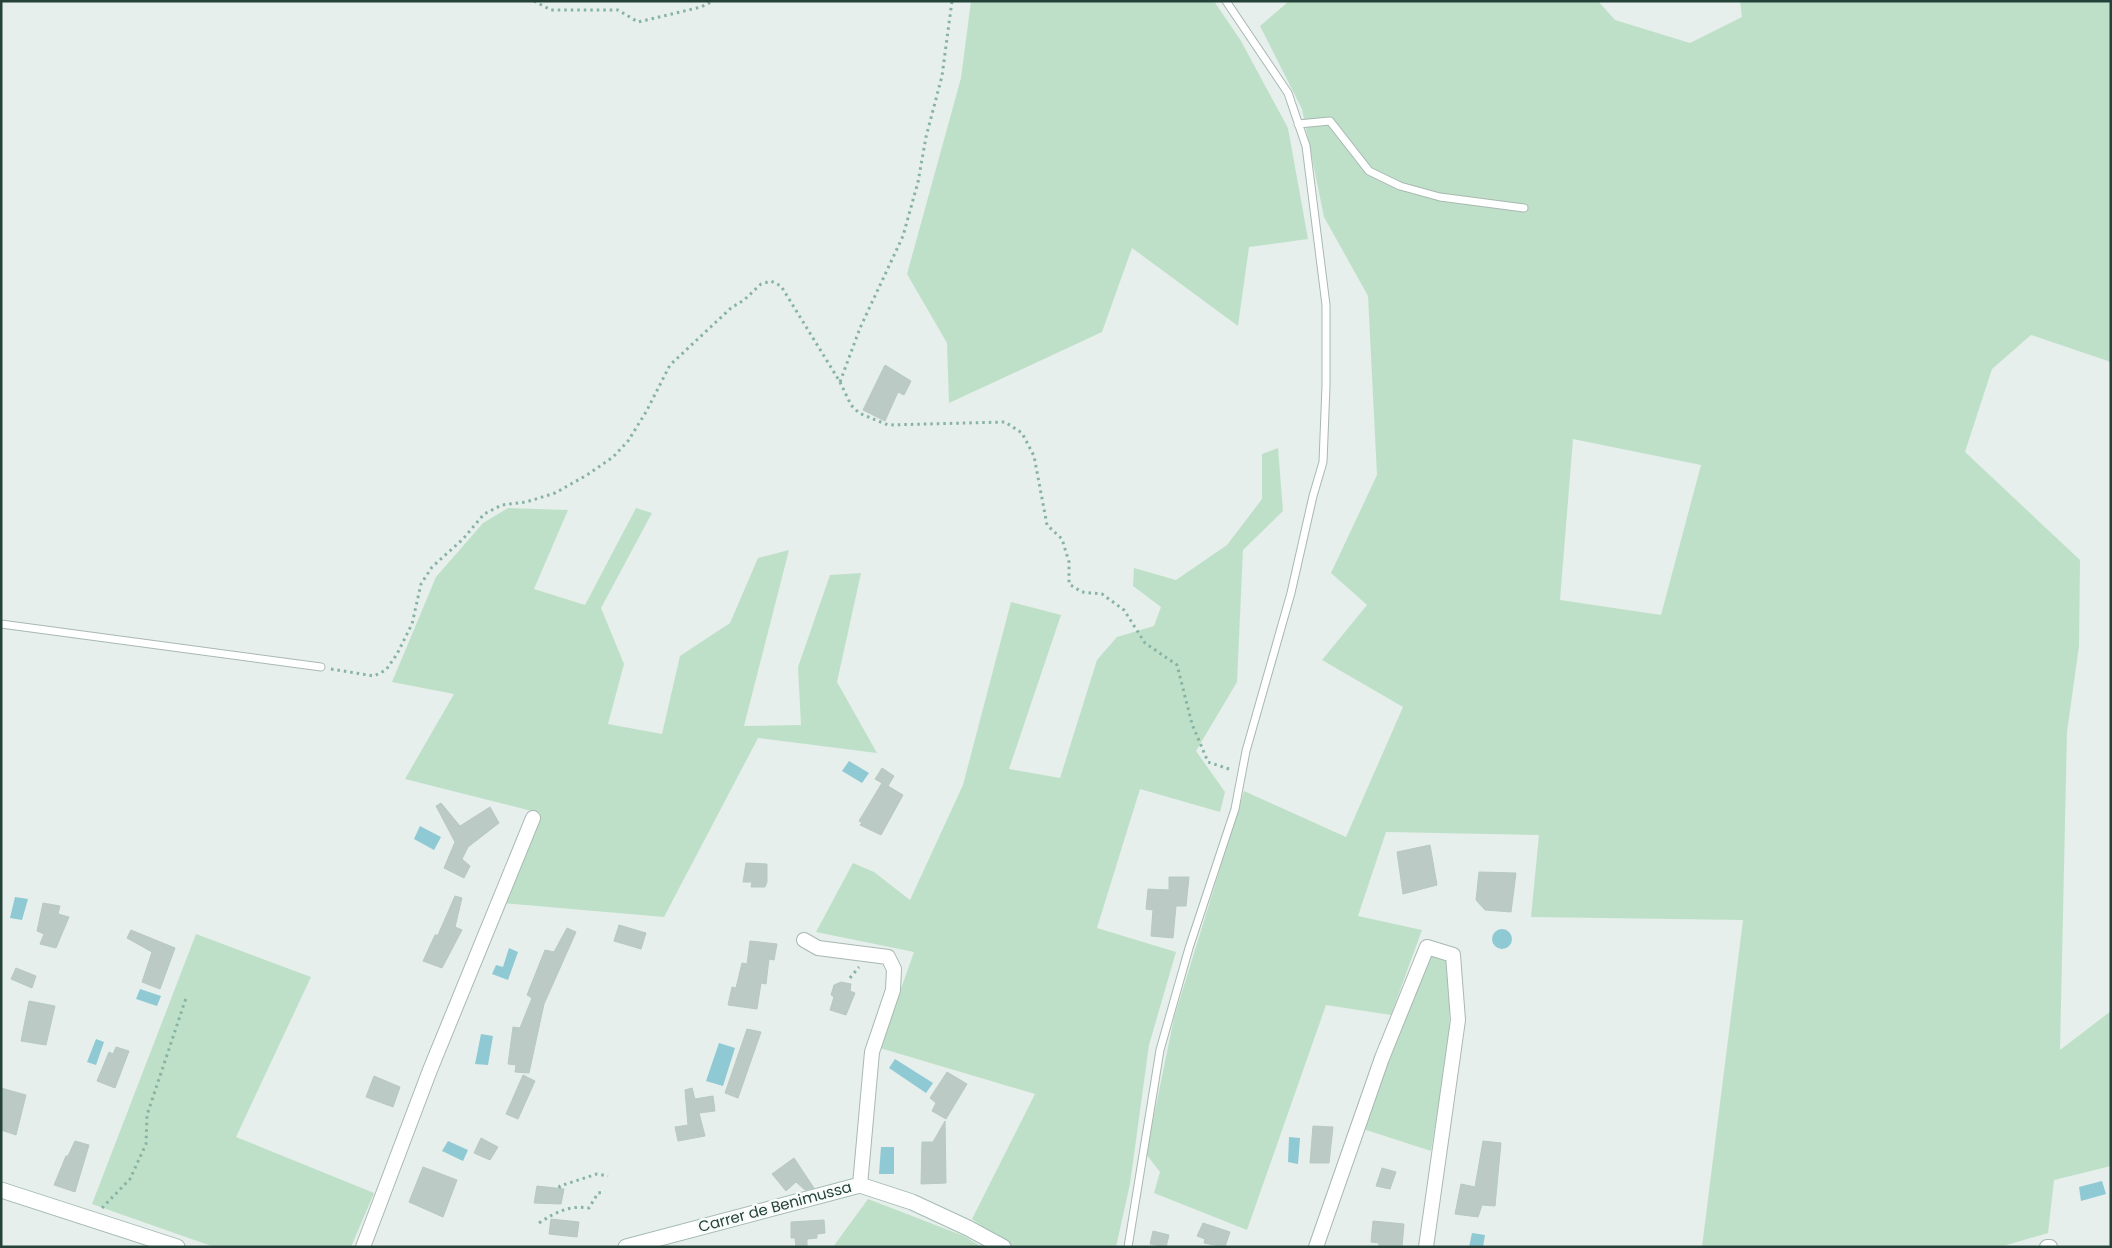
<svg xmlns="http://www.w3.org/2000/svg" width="2112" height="1248" viewBox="0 0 2112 1248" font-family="Poppins,sans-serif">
	<rect width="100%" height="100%" fill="#e6efeb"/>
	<!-- green -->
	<path fill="#bfe0c8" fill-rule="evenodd" d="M 971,1 L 1214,1 L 1241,41 L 1288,128 L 1308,239 L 1249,247 L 1238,326 L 1132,248 L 1102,332 L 949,403 L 947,343 L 907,274 L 961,78 Z
		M 1289,1 L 1598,1 L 1615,20 L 1690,43 L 1742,17 L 1740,1 L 2111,1 L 2111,365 L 2108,361 L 2031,335 L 1992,369 L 1965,452 L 2080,560 L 2079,646 L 2067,732 L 2060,1050 L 2111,1011 L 2111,1166 L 2054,1180 L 2048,1233 L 2000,1247 L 1702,1247 L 1743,920 L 1531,917 L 1539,835 L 1386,832 L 1358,916 L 1422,930 L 1391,1015 L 1326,1005 L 1247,1230 L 1154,1193 L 1160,1172 L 1146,1154 L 1174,1018 L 1244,791 L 1346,837 L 1403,707 L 1322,660 L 1367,605 L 1331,573 L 1377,475 L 1368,296 L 1324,217 L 1302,109 L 1260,26 ZM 1573,439 L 1701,465 L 1661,615 L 1560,600 Z
		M 1278,448 L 1283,511 L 1243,550 L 1237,682 L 1196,751 L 1225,792 L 1220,812 L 1140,789 L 1097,928 L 1176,952 L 1149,1045 L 1130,1184 L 1116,1247 L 1011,1247 L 972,1219 L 1035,1094 L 880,1048 L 914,952 L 816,932 L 853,863 L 874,872 L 910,900 L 963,785 L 1011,602 L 1061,615 L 1009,769 L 1060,778 L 1097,660 L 1117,637 L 1154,626 L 1161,607 L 1133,586 L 1134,568 L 1176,580 L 1227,545 L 1262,499 L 1262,454 Z
		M 508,508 L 568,510 L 534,589 L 585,605 L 636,508 L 652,513 L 601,608 L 624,664 L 608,724 L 662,734 L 680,656 L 730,623 L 758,558 L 789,550 L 744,726 L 801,725 L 798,667 L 830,575 L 861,573 L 837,682 L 877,753 L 758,738 L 664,917 L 501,903 L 540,813 L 405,779 L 454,694 L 392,682 L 436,577 L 483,523 Z
		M 196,934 L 311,977 L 236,1137 L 374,1193 L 351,1247 L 214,1247 L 92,1204 Z
		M 1430,954 L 1451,960 L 1449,1041 L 1431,1151 L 1363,1129 Z
		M 868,1199 L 964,1236 L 982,1247 L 833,1247 Z"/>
	<!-- water -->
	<path fill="#8ec9d4" d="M 849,761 L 869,773 L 862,783 L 842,771 Z
		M 420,826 L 441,837 L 434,850 L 414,839 Z
		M 15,897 L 28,899 L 22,920 L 10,918 Z
		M1492 939a10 10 0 1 1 20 0a10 10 0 1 1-20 0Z
		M 509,948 L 518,952 L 508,980 L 492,974 L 496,965 L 503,967 Z
		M 140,989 L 161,996 L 157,1006 L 136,999 Z
		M 481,1034 L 493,1036 L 488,1065 L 475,1064 Z
		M 96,1039 L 104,1042 L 96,1065 L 87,1062 Z
		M 719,1043 L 735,1048 L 723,1086 L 706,1081 Z
		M 895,1059 L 933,1083 L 926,1093 L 889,1068 Z
		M 1289,1137 L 1300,1138 L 1298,1164 L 1288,1162 Z
		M 448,1141 L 468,1150 L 463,1161 L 442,1151 Z
		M 881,1147 L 894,1147 L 894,1174 L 879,1174 Z
		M 2102,1181 L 2106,1194 L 2081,1201 L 2079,1187 Z
		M 1472,1233 L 1485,1235 L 1483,1247 L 1469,1247 Z"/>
	<!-- building -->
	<path fill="#bbcac4" stroke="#b8c9c2" d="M 885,365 L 911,381 L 904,395 L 898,392 L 885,421 L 863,410 Z
		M 882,768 L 894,776 L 888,786 L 903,795 L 881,835 L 860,825 L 862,823 L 859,821 L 882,783 L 875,779 Z
		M 441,803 L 460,826 L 490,807 L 499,823 L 468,847 L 462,859 L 470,866 L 464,878 L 444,868 L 455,842 L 436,806 Z
		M 1430,845 L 1437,885 L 1403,894 L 1397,852 Z
		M 746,863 L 767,864 L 767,882 L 765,887 L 751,887 L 752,882 L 743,882 Z
		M 1479,872 L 1516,873 L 1511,912 L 1485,910 L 1476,900 Z
		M 1169,877 L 1189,877 L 1186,906 L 1176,906 L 1173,938 L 1151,936 L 1153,910 L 1146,909 L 1148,889 L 1169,890 Z
		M 455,896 L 462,898 L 455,927 L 462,930 L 442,968 L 423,961 L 435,935 L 438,935 Z
		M 43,903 L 60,906 L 58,914 L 69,917 L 56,948 L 40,944 L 44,934 L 37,931 Z
		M 619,925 L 646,933 L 641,949 L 614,941 Z
		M 567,928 L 576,932 L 544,1004 L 529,1073 L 515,1072 L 516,1065 L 508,1064 L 513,1027 L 520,1028 L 532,998 L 527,995 L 545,950 L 554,952 Z
		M 131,930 L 175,948 L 160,989 L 142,982 L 152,952 L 127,938 Z
		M 750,941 L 777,944 L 774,960 L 769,959 L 766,984 L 761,983 L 757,1009 L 728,1005 L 732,987 L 736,988 L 742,963 L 747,964 Z
		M 16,968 L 36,976 L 32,988 L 11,979 Z
		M 841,982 L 851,984 L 850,991 L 855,993 L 846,1015 L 830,1010 L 834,997 L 831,995 L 834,985 Z
		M 29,1001 L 55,1006 L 46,1045 L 21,1041 Z
		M 747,1029 L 761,1032 L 738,1098 L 725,1093 Z
		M 116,1047 L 129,1051 L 115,1088 L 97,1081 L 109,1052 L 113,1054 Z
		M 947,1072 L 967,1084 L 946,1119 L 932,1111 L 936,1103 L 930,1098 Z
		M 523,1075 L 535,1081 L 518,1119 L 506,1114 Z
		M 374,1076 L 400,1087 L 393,1107 L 366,1097 Z
		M 1,1088 L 26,1095 L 16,1135 L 1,1130 Z
		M 692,1088 L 695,1099 L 713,1096 L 715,1111 L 699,1113 L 705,1136 L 678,1141 L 675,1127 L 688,1125 L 685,1090 Z
		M 945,1121 L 946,1183 L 921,1184 L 922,1142 L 933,1142 Z
		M 1313,1126 L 1333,1127 L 1329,1163 L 1310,1163 Z
		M 481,1138 L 498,1147 L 490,1160 L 474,1153 Z
		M 75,1141 L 89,1145 L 75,1192 L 54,1185 L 66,1156 L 68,1156 Z
		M 1483,1141 L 1501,1143 L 1495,1206 L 1482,1205 L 1478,1217 L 1455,1214 L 1461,1184 L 1475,1187 Z
		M 794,1158 L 814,1188 L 805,1190 L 796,1182 L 786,1191 L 772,1174 Z
		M 423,1167 L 457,1180 L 443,1217 L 409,1202 Z
		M 1382,1168 L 1396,1172 L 1390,1189 L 1376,1186 Z
		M 537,1186 L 564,1189 L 561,1204 L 534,1203 Z
		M 551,1219 L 579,1222 L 577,1237 L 549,1234 Z
		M 824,1220 L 825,1233 L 817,1234 L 817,1238 L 807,1239 L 807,1247 L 796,1247 L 795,1238 L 791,1238 L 791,1222 Z
		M 1373,1221 L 1404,1224 L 1402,1247 L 1379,1247 L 1379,1243 L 1371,1242 Z
		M 1203,1223 L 1230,1232 L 1225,1247 L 1204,1243 L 1205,1239 L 1197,1236 Z
		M 1153,1231 L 1169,1235 L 1166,1247 L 1150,1244 Z"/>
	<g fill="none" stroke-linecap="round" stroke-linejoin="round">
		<defs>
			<path id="lane" d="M 1298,124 L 1330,121 L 1369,171 L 1400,186 L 1440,197 L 1524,208
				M 1,624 L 321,667
				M 1128,1247 L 1160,1050 L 1189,948 L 1235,809 L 1246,751 L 1291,593 L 1313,496 L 1323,462 L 1326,386 L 1326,305 L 1306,146 L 1288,93 L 1226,1"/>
			<path id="street" d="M 804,940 L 818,948 L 888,957 L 894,969 L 893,990 L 872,1052 L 860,1185
				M 363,1247 L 430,1070 L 533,818
				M 1316,1247 L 1382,1058 L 1427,947 L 1453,955 L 1458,1020 L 1426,1247
				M 2047,1247 L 2050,1247"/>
			<path id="secondary" d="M 1,1190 L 177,1247
				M 626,1247 L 860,1185 L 912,1202 L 968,1228 L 1003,1247"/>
		</defs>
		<!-- lane casing -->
		<use href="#lane" stroke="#a8b8b2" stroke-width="9"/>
		<!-- street casing -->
		<use href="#street" stroke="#a8b8b2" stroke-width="16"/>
		<!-- secondary casing -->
		<use href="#secondary" stroke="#a4bbb3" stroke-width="17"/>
		<!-- path -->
		<path stroke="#86b3a5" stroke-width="3" stroke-dasharray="2.5 4" stroke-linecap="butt" d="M 534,1 L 551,10 L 618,10 L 638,22 L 701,7 L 713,1
			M 840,382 L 851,405 L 859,413 L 888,425 L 1005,422 L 1022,433 L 1034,456 L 1047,525 L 1062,539 L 1069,562 L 1069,584 L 1082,592 L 1102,594 L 1124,610 L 1145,643 L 1177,665 L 1192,724 L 1208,762 L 1232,770
			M 331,669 L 374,676 L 386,670 L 397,654 L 412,624 L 421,584 L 432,567 L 463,539 L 484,514 L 502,505 L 526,502 L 555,493 L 587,475 L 613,457 L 628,441 L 646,412 L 670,365 L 731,308 L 744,300 L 761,284 L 771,281 L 781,286 L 840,382 L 860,328 L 903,236 L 918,182 L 926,137 L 942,76 L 952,1
			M 850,978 L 859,967
			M 559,1188 L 560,1186 L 597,1174 L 608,1176
			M 102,1208 L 130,1179 L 146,1144 L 147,1115 L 186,998
			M 539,1223 C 556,1212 569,1205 589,1208 L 598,1193 L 605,1192"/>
		<!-- lane -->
		<use href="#lane" stroke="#fff" stroke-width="7"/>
		<!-- street -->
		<use href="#street" stroke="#fff" stroke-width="14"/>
		<!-- secondary -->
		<use href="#secondary" stroke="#fff" stroke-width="15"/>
	</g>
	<g text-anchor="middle" stroke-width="5" stroke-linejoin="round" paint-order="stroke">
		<!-- street labels -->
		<g font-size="15" fill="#24423a" stroke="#f7fbf9">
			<text transform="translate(775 1207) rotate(-15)" y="5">Carrer de Benimussa</text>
		</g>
	</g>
	<!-- border -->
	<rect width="2112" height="1248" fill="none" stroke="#24423a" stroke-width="5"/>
</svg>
